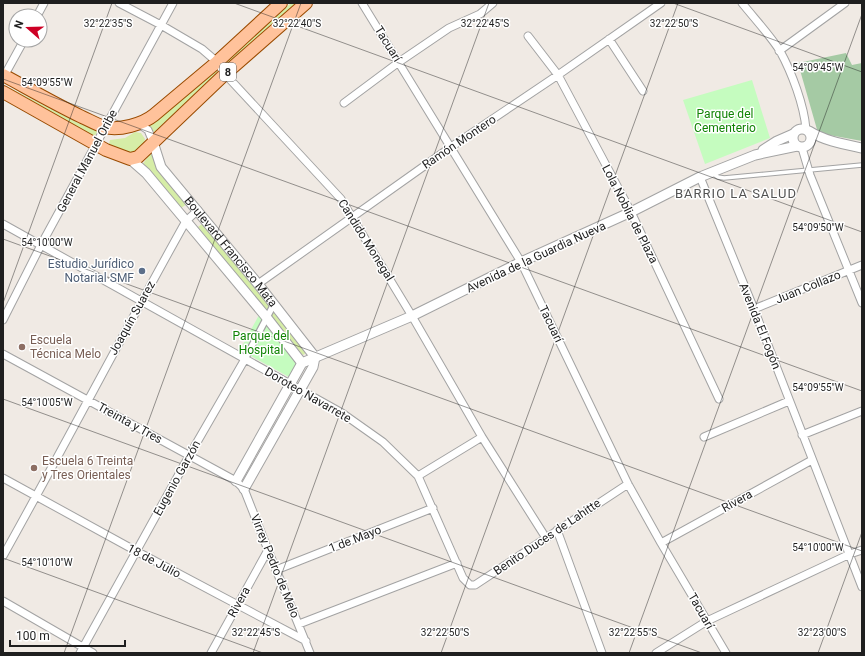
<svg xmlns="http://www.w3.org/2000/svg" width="865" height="656" viewBox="0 0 865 656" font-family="Roboto,sans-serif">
	<rect width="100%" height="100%" fill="#f0eae4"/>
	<!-- grass -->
	<path fill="#d6eda7" d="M 291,3 L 298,3 L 228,66 L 224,62 Z
		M 215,69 L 219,73 L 154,132 L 148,126 L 166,113 Z
		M 10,88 L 76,122 L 98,131 L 94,137 L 8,91 Z
		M 135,132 L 141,133 L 145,139 L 144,143 L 132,154 L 125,154 L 109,144 L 110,140 L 125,138 Z
		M 153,150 L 187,204 L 181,208 L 153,174 L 142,165 Z
		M 202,224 L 307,352 L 303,355 L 198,227 Z"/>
	<!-- cemetery -->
	<path fill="#a5caa4" d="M 846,53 L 852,65 L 862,63 L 862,141 L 818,133 L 798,63 Z"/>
	<!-- park -->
	<path fill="#c5fcbf" d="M 752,80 L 770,138 L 705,164 L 683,100 Z
		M 259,315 L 297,363 L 289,377 L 240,350 Z"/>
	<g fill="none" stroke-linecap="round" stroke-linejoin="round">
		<defs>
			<path id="service" d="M 712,173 L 718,177 L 724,178 L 862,165"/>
			<path id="pedestrian" d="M 245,359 L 274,304"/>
			<path id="minor" d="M 119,3 L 161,25 L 202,49 L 217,62 L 225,74 L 341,199 L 412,316 L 482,437 L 546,538
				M 362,3 L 521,262 L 628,484 L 661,543 L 726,653
				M 742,3 C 754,18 770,35 780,51 C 792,73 804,105 806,129
				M 37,16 L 44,3
				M 528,36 L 558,75 L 631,212 L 719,399
				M 609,39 L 643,91
				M 779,51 L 845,3
				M 3,78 L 24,40
				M 344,103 L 399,62 L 449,28 L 480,14 L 493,3
				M 139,124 L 148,130 L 153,142
				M 802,148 L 810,175 L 862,303
				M 700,177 L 754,309 L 862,587
				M 3,224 L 342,413 L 383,442 L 418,476 L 463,578 L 470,585 L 475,585 L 628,484
				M 258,284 L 451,147 L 558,75 L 661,3
				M 754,309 L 862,265
				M 3,320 L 41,245 L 173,3
				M 3,354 L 236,481 L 244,489 L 268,550 L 310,653
				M 802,435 L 862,411
				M 704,437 L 789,401
				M 418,476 L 482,437
				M 3,478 L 136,551 L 306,641
				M 557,530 L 602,653
				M 661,543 L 812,460
				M 3,556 C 65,445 124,332 186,221 L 198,210
				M 276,570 L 433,508
				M 3,601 L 93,653
				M 299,624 L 457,563
				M 80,653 L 189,456 L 245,359
				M 211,653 L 268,550
				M 656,653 L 707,621 L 850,554 L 862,550"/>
			<g id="tertiary">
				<circle cx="802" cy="138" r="9"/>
				<path d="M 809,131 C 825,141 843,144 862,148"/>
				<path id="s1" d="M 153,142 L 161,167 L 258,284 L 315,357"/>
				<path d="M 763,150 L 777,141 L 793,134"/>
				<path d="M 130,159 L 146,173 L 267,318 L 302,363"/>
				<path d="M 236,481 L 302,363 L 412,316 L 521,262 L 631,212 L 700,177 L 755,155 L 797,146"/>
				<path d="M 244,489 L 313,367 L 315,357"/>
			</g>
			<path id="primary" d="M 3,75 C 29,89 55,104 82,117 C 89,120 97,125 105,127 C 119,131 143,124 154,115 L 217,62 L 281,3
				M 3,92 L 106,150 L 130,159 L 138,157 L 225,74 L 306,3"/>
		</defs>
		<!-- service casing -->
		<use href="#service" stroke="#a3a3a3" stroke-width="5.5"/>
		<!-- pedestrian casing -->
		<use href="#pedestrian" stroke="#a3a3a3" stroke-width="8"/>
		<!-- minor casing -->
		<use href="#minor" stroke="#a3a3a3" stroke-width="9"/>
		<!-- tertiary casing -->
		<use href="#tertiary" stroke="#a3a3a3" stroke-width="11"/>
		<!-- primary casing -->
		<use href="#primary" stroke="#9a4b00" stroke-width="14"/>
		<!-- service -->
		<use href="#service" stroke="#fff" stroke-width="3.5"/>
		<!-- pedestrian -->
		<use href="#pedestrian" stroke="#fff" stroke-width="5.5"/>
		<!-- minor -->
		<use href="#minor" stroke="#fff" stroke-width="7"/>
		<!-- tertiary -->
		<use href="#tertiary" stroke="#fff" stroke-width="9"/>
		<!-- primary -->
		<use href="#primary" stroke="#ffc29b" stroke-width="12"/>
	</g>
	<!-- ticks -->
	<path fill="none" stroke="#1f1f1f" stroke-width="1" stroke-opacity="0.45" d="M 234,3 L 862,232M 673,3 L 862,72M 3,79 L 862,391M 3,239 L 862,551M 3,303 L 112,3M 3,399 L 702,653M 3,558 L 263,653M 64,653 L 301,3M 253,653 L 489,3M 441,653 L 678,3M 629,653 L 862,14M 818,653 L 862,532"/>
	<!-- markers -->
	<circle fill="#5c6f8a" stroke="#fff" stroke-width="1.5" cx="142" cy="271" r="4"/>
	<g fill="#8d6e63" stroke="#fff" stroke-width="1.5">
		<circle cx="22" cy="347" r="4"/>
		<circle cx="34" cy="468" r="4"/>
	</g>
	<g text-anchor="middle" stroke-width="3" stroke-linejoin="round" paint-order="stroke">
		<!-- shield labels -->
		<rect fill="#fff" stroke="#626262" stroke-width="1" x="220" y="63" width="16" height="18" rx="3"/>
		<g font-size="11" font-weight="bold" fill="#1f1f1f">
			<text x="228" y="76">8</text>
		</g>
		<!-- street labels -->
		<g font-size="12" fill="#1f1f1f" stroke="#fff">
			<text transform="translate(388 44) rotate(58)" y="4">Tacuarí</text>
			<text transform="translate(459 142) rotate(-34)" y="4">Ramón Montero</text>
			<text transform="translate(87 161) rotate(-62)" y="4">General Manuel Oribe</text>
			<text transform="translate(630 214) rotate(63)" y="4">Lola Noblia de Plaza</text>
			<text transform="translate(366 240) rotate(58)" y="4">Candido Monegal</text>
			<text dy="4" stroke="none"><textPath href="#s1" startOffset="136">Boulevard Francisco Mata</textPath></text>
			<text transform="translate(536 257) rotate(-25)" y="4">Avenida de la Guardia Nueva</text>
			<text transform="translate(808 287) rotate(-22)" y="4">Juan Collazo</text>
			<text transform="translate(132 318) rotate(-61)" y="4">Joaquín Suarez</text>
			<text transform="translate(551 324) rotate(64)" y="4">Tacuarí</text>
			<text transform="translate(760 326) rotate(68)" y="4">Avenida El Fogón</text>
			<text transform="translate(308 395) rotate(30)" y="4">Doroteo Navarrete</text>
			<text transform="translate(130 423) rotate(29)" y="4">Treinta y Tres</text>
			<text transform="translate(177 478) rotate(-61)" y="4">Eugenio Garzón</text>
			<text transform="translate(737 501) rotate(-29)" y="4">Rivera</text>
			<text transform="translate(547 537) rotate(-34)" y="4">Benito Duces de Lahitte</text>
			<text transform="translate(355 539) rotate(-21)" y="4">1 de Mayo</text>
			<text transform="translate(154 561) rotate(28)" y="4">18 de Julio</text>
			<text transform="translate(275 566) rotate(68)" y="4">Virrey Pedro de Melo</text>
			<text transform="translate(239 602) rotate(-61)" y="4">Rivera</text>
			<text transform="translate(701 611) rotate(60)" y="4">Tacuarí</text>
		</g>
		<!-- park labels -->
		<g font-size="12" fill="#118405" stroke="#fff">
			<text x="725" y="118">Parque del<tspan x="725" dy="14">Cementerio</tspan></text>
			<text x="261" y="340">Parque del<tspan x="261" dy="14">Hospital</tspan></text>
		</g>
		<!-- service labels -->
		<g font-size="12" fill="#4e5e75" stroke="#fff" text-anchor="end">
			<text x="134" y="268">Estudio Jurídico<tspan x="134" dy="14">Notarial SMF</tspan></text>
		</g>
		<!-- education labels -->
		<g font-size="12" fill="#785e54" stroke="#fff" text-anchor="start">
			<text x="30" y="344">Escuela<tspan x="30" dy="14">Técnica Melo</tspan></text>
			<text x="42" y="465">Escuela 6 Treinta<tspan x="42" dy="14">y Tres Orientales</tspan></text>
		</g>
		<!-- neighbourhood labels -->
		<g font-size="13" letter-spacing="1" fill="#525252" stroke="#fff">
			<text x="736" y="198">BARRIO LA SALUD</text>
		</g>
	</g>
	<g font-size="10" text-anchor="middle" fill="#1f1f1f" stroke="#fff" stroke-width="3" stroke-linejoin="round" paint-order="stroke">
		<text x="108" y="27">32°22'35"S</text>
		<text x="297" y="27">32°22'40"S</text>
		<text x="485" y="27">32°22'45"S</text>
		<text x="674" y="27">32°22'50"S</text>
		<text x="818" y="71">54°09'45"W</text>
		<text x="47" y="86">54°09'55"W</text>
		<text x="818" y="231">54°09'50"W</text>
		<text x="47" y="246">54°10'00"W</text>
		<text x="818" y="391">54°09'55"W</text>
		<text x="47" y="406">54°10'05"W</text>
		<text x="818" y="551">54°10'00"W</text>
		<text x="47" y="566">54°10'10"W</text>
		<text x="256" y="636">32°22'45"S</text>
		<text x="445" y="636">32°22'50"S</text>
		<text x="633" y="636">32°22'55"S</text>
		<text x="822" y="636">32°23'00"S</text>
	</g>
	<!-- border -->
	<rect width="865" height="656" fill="none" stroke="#1f1f1f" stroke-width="8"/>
	<!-- north arrow -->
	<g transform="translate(28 28) rotate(290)"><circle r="19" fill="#ffffff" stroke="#a5a5a5"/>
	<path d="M0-3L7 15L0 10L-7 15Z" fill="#ce0025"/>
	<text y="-6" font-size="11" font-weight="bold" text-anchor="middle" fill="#1f1f1f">N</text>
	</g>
	<!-- scale -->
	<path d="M10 640v6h115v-6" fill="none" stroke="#1f1f1f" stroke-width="2"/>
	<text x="16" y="640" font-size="12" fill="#1f1f1f" stroke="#ffffff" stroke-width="3" paint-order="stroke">100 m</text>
</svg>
